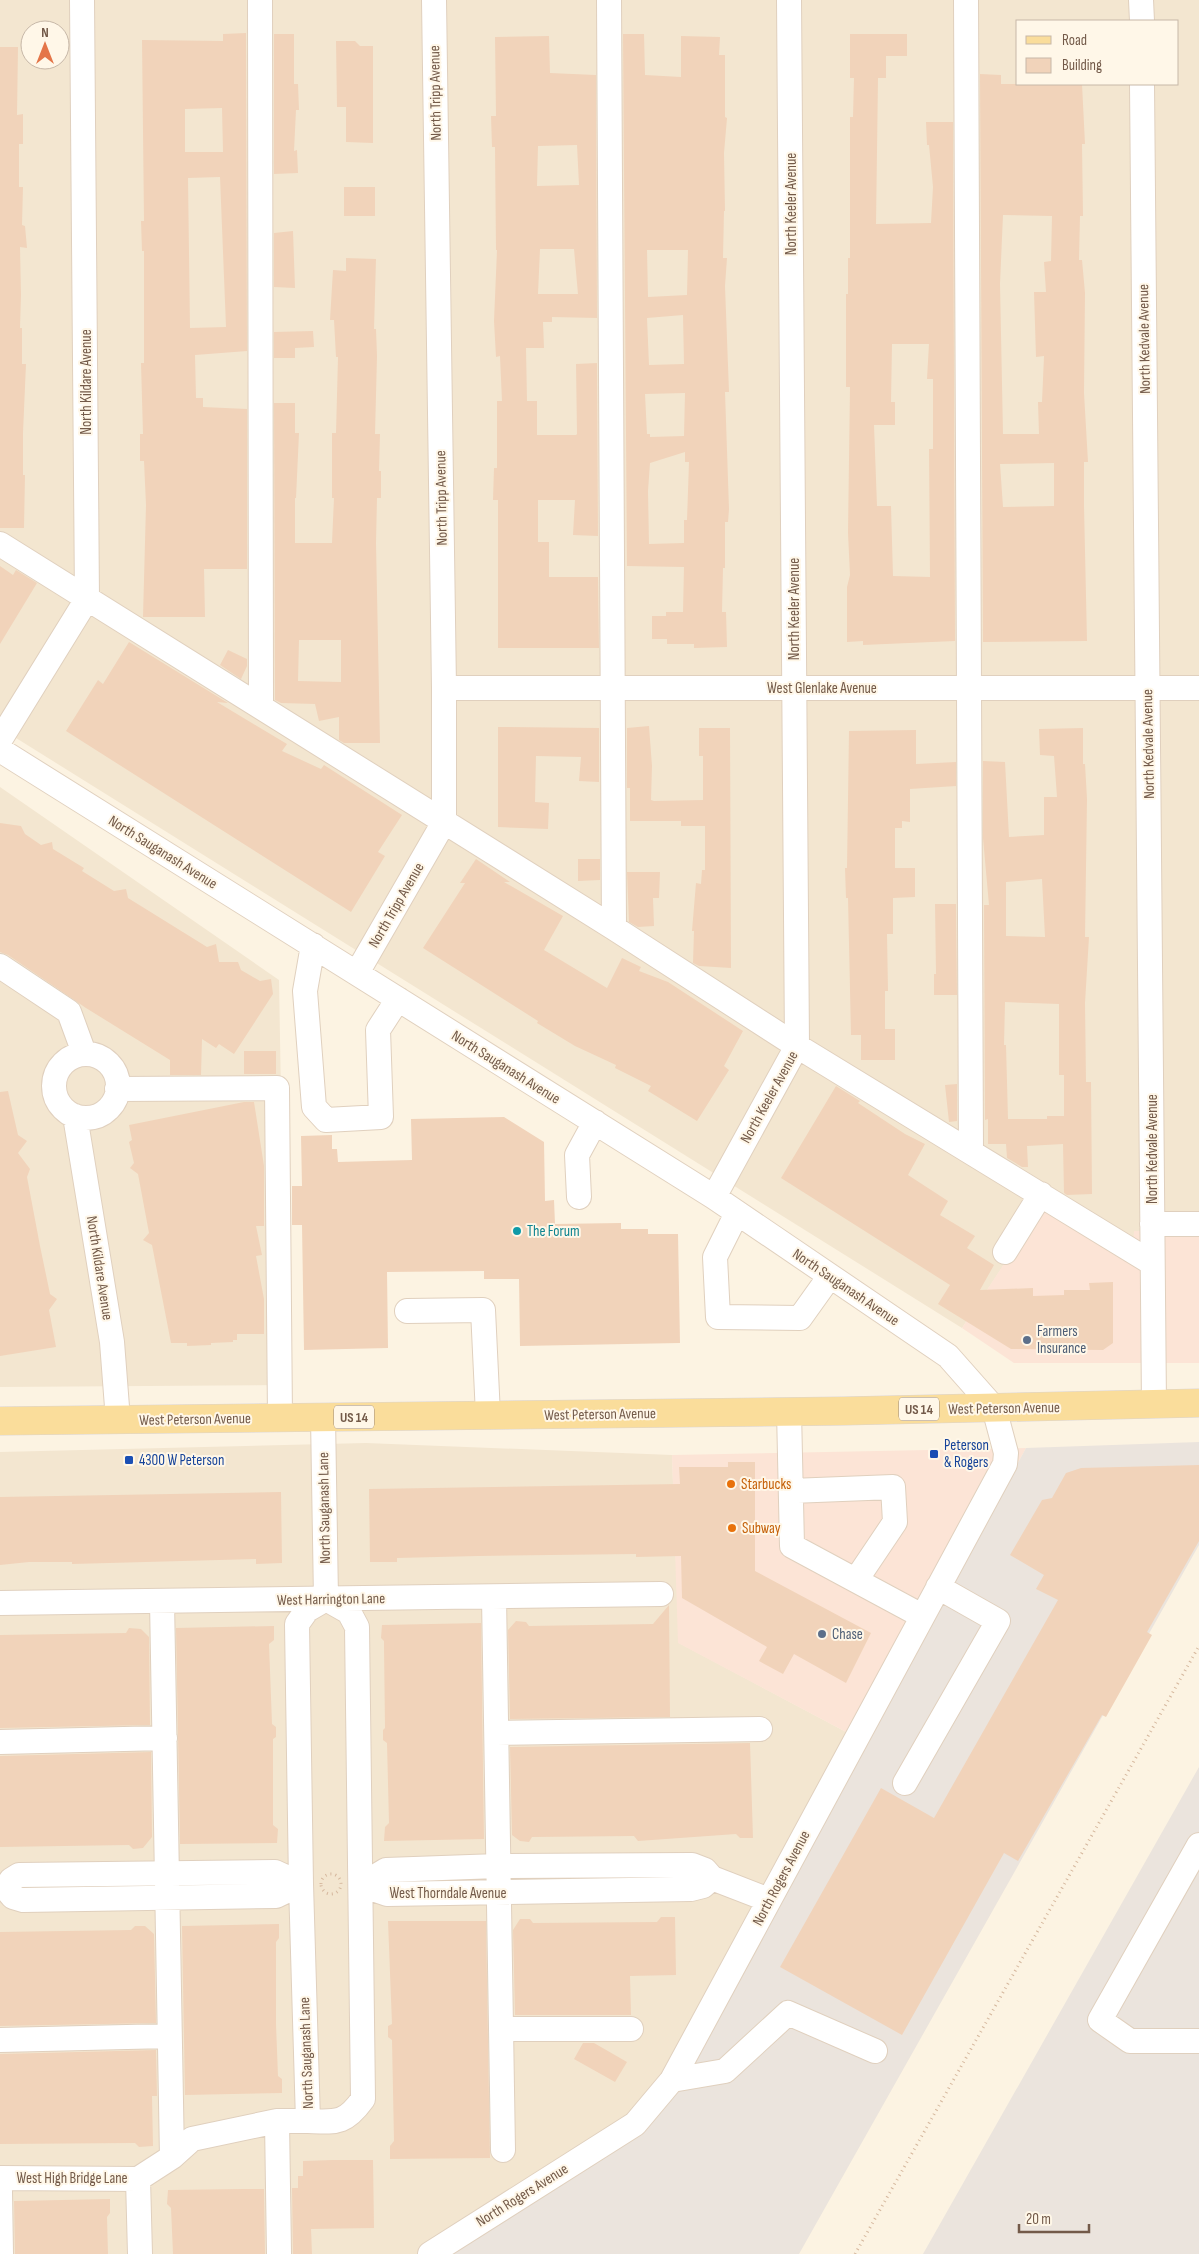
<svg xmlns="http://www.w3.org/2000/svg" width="1199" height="2254" viewBox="0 0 1199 2254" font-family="'Sofia Sans Condensed',sans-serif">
	<rect width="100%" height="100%" fill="#fcf3e2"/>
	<!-- residential -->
	<path fill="#f3e6d0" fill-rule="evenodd" d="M 0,0 L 1199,0 L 1199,1230 L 1132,1257 L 1042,1207 L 962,1328 L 0,728 ZM 1018,21 L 1178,21 L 1178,84 L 1018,84 ZM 30,30 L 60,30 L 60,60 L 30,60 Z
		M 0,787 L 279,980 L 286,1385 L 0,1387 Z
		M 366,1443 L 672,1455 L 679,1643 L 865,1742 L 647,2124 L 450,2254 L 0,2254 L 0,1452 Z"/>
	<!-- commercial -->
	<path fill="#fce4d6" d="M 1042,1206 L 1132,1256 L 1134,1231 L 1199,1231 L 1199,1363 L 1014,1363 L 962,1328 Z
		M 1026,1448 L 865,1742 L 678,1643 L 672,1455 Z"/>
	<!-- industrial -->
	<path fill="#ebe4dd" d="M 1199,1442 L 1199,1545 L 799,2254 L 450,2254 L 647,2124 L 865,1742 L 1026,1448 Z
		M 1199,1767 L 1199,2254 L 923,2254 Z"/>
	<!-- building -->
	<path fill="#f1d3ba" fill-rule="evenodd" d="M 246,33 L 247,351 L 195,355 L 196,398 L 203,398 L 203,407 L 247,409 L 247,569 L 204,569 L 205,617 L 143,617 L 146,505 L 144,461 L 140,461 L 140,434 L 143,434 L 141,363 L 144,363 L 144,251 L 142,251 L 141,221 L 144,221 L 142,40 L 223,41 L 223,34 ZM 222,108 L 223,152 L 185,152 L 185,109 ZM 220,177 L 226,327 L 190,328 L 188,178 Z
		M 274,34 L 294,34 L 294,84 L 298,84 L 299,110 L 296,110 L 294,151 L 297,150 L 298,173 L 274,174 Z
		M 623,34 L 644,34 L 645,75 L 681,77 L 681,36 L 720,37 L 719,55 L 725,55 L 725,117 L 727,118 L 724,153 L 725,211 L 724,211 L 723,258 L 727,258 L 725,286 L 729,392 L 725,392 L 729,509 L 728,522 L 725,522 L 725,568 L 723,568 L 722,612 L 726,612 L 727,647 L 694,648 L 694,644 L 667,644 L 667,639 L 652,639 L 652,616 L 666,616 L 666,612 L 683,612 L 684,567 L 627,566 ZM 647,250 L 688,250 L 687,295 L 648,297 ZM 683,315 L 684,364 L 649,365 L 647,318 ZM 685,393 L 684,436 L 650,437 L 650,434 L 647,434 L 645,394 ZM 685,452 L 685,462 L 689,462 L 687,520 L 684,520 L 684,543 L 649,544 L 648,491 L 650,463 Z
		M 850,34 L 907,34 L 907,56 L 886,56 L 886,78 L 878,78 L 876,224 L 931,223 L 933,187 L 929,145 L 927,145 L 926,122 L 953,122 L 955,641 L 863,645 L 863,641 L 847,642 L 847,587 L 850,575 L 848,533 L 850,387 L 846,387 L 846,294 L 848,294 L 848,258 L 850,258 L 850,117 L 853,117 L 854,78 L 850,78 ZM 892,344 L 929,344 L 927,379 L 933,379 L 933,449 L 929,449 L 930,577 L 893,576 L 891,506 L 877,506 L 874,425 L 895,425 L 895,402 L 891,402 Z
		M 549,36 L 550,73 L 596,75 L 597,318 L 552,317 L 552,322 L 543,322 L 544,348 L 526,348 L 527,401 L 537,401 L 537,435 L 576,435 L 577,434 L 576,364 L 597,363 L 598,536 L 573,535 L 575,500 L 538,500 L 538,542 L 549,542 L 549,577 L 598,577 L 599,648 L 498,648 L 498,500 L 493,500 L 494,468 L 497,468 L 497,401 L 502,401 L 500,356 L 496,357 L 494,321 L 497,250 L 496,250 L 495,147 L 492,147 L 491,116 L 496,116 L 495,37 ZM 577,145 L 579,185 L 537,186 L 538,146 ZM 540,249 L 574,249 L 578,294 L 538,294 Z
		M 336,41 L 355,41 L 360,46 L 373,46 L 373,143 L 346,142 L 346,107 L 337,107 Z
		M 0,47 L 18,47 L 17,115 L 23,114 L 23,144 L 19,144 L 19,187 L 23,187 L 22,225 L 25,226 L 27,248 L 20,247 L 21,295 L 20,328 L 22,328 L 22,364 L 26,364 L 23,433 L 23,475 L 25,475 L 24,528 L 0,528 Z
		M 980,74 L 1001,75 L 1001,84 L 1082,84 L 1085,144 L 1082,144 L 1083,216 L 1080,216 L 1079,260 L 1082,260 L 1085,293 L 1084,393 L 1088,462 L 1084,462 L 1084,506 L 1087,641 L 983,642 ZM 1003,215 L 1052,216 L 1051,261 L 1044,262 L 1046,292 L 1034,292 L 1036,357 L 1044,356 L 1042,402 L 1038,402 L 1039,434 L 1003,434 L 1000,284 ZM 1054,463 L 1054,506 L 1003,507 L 1000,464 Z
		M 344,187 L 375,187 L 375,216 L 344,216 Z
		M 293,231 L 295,288 L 274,287 L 274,233 Z
		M 346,258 L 376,259 L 374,329 L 376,329 L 377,356 L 375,434 L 380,434 L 379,471 L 381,471 L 381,498 L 377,498 L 376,543 L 380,743 L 344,743 L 339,740 L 339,717 L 319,721 L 315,704 L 281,703 L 275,700 L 274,403 L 295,403 L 295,433 L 299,433 L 296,498 L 295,498 L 295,543 L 332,543 L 334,498 L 332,498 L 332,433 L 336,433 L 338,357 L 336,357 L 334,320 L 330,320 L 333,270 L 346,271 ZM 299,640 L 341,640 L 341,682 L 298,681 Z
		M 313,331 L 314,347 L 295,348 L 295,358 L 274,358 L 274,332 Z
		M 0,566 L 13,575 L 16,570 L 37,583 L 0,644 Z
		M 129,642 L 228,703 L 217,702 L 287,744 L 282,751 L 321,769 L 324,765 L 402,815 L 378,852 L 385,856 L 351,912 L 66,731 L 98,680 L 103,684 Z
		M 228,650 L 247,659 L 247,666 L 241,679 L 220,665 Z
		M 649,726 L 652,766 L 651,800 L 654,801 L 703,800 L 703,756 L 699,756 L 699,728 L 730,728 L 731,968 L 699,966 L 693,963 L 694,931 L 692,931 L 696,883 L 701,884 L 702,870 L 705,870 L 705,826 L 681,826 L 681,821 L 630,821 L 630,788 L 627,788 L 627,728 Z
		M 498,727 L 599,728 L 599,782 L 579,781 L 581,757 L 536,756 L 535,802 L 549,803 L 548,829 L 498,827 Z
		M 1083,728 L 1083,764 L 1085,764 L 1087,799 L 1085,937 L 1089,937 L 1085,1003 L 1086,1082 L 1091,1082 L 1092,1194 L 1067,1195 L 1064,1193 L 1063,1144 L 1027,1146 L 1028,1167 L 1022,1167 L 1007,1158 L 1006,1144 L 988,1144 L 988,1119 L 985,1120 L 984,905 L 989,905 L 983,838 L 983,761 L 1005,762 L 1009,837 L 1044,835 L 1044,797 L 1057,797 L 1054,756 L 1040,755 L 1039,729 ZM 1042,879 L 1045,937 L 1006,936 L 1006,882 ZM 1005,1002 L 1059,1004 L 1059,1075 L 1064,1075 L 1064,1116 L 1047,1116 L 1047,1119 L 1008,1119 L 1006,1045 L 1004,1045 Z
		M 916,730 L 916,764 L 956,762 L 956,786 L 910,789 L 910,822 L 902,821 L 902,828 L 895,828 L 895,868 L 915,868 L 915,897 L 893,898 L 893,934 L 887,934 L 888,991 L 885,991 L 885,1029 L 895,1029 L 895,1060 L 861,1060 L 861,1035 L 851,1035 L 848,898 L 846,898 L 845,868 L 847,868 L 849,731 Z
		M 0,823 L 21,826 L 25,834 L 41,845 L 52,842 L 53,849 L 84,868 L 82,871 L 114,891 L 126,889 L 128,898 L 207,947 L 216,944 L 219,962 L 238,962 L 241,970 L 260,981 L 271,979 L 273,994 L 234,1054 L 219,1044 L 216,1048 L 202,1039 L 201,1075 L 170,1075 L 170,1060 L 86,1008 L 8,955 L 0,952 Z
		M 476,859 L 510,882 L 504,882 L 563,916 L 544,950 L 607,988 L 622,958 L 641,967 L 639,971 L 668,982 L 743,1031 L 724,1066 L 729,1070 L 697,1121 L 648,1091 L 651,1086 L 615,1068 L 616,1065 L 575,1046 L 537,1023 L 538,1021 L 423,948 L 465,883 L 460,883 Z
		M 578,859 L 600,859 L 600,880 L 578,881 Z
		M 627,872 L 660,872 L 659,898 L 653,898 L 654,926 L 638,927 L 629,922 Z
		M 935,904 L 956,904 L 957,995 L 934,995 L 934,974 L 936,974 Z
		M 244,1051 L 276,1051 L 276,1074 L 244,1074 Z
		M 957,1084 L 957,1121 L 949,1122 L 945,1085 Z
		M 836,1086 L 860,1101 L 858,1103 L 905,1134 L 925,1144 L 908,1175 L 948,1201 L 940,1215 L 975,1236 L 967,1248 L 994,1265 L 980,1290 L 1033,1288 L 1033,1296 L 1064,1295 L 1064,1290 L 1090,1290 L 1089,1283 L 1113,1282 L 1113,1343 L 1103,1350 L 1011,1349 L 938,1304 L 950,1285 L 781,1178 Z
		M 8,1091 L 18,1135 L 27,1141 L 18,1153 L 30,1169 L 27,1177 L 40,1246 L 50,1294 L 57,1299 L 49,1310 L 56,1347 L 0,1356 L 0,1092 Z
		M 244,1102 L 254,1102 L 264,1166 L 264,1226 L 256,1226 L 262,1255 L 256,1256 L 264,1299 L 264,1334 L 237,1334 L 237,1340 L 233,1340 L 233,1342 L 211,1343 L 211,1345 L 187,1346 L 187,1343 L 171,1343 L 152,1245 L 143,1240 L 149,1233 L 138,1174 L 130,1168 L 134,1163 L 129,1142 L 132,1140 L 129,1125 Z
		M 504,1117 L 544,1142 L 545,1201 L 554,1200 L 555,1224 L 621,1223 L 621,1229 L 648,1229 L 648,1234 L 678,1234 L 680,1343 L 520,1346 L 519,1279 L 484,1279 L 484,1271 L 387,1272 L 388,1348 L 304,1350 L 302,1225 L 292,1225 L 292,1186 L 302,1186 L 301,1136 L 332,1135 L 332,1149 L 337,1149 L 338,1162 L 412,1160 L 411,1119 Z
		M 728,1462 L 755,1462 L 755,1571 L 871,1633 L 846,1683 L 794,1654 L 783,1674 L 759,1661 L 767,1647 L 682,1598 L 681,1556 L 636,1557 L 636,1554 L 478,1556 L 397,1558 L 397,1562 L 370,1562 L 369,1489 L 680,1484 L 679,1467 L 728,1467 Z
		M 1199,1465 L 1199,1541 L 1147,1632 L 1152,1635 L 1106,1717 L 1102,1715 L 1018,1861 L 1004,1853 L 902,2035 L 780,1967 L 881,1788 L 934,1818 L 1058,1600 L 1036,1589 L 1044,1575 L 1010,1555 L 1042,1500 L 1052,1498 L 1066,1473 L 1081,1468 Z
		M 281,1492 L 282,1563 L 256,1564 L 256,1559 L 72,1564 L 72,1562 L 29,1562 L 0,1565 L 0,1497 Z
		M 669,1605 L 670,1717 L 510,1719 L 508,1630 L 516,1621 L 526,1622 L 529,1626 L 653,1624 Z
		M 481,1623 L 484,1839 L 384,1841 L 385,1827 L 389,1823 L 387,1743 L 383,1740 L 383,1730 L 385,1728 L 384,1647 L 384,1641 L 381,1638 L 382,1625 Z
		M 274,1626 L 274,1640 L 269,1644 L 272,1724 L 276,1727 L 276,1737 L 273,1739 L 273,1825 L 278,1829 L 277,1843 L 180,1844 L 176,1628 Z
		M 129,1628 L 141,1629 L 149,1637 L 150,1725 L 0,1728 L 0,1635 L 126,1633 Z
		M 750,1743 L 753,1838 L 740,1838 L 736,1834 L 638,1841 L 634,1836 L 532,1837 L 529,1842 L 520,1841 L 512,1835 L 510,1747 Z
		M 151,1752 L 152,1837 L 143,1848 L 133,1849 L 129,1845 L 0,1847 L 0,1756 Z
		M 661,1917 L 675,1917 L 676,1975 L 630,1976 L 631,2015 L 515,2015 L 513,1930 L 520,1919 L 530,1919 L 533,1923 L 657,1922 Z
		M 388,1921 L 486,1921 L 490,2158 L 390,2159 L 390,2146 L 394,2141 L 392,2040 L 388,2037 L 388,2026 L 392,2024 Z
		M 279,1924 L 279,1938 L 276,1942 L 276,2024 L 278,2076 L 282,2079 L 282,2093 L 185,2095 L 182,1926 Z
		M 135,1926 L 145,1926 L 154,1934 L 156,2023 L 0,2026 L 0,1932 L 131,1930 Z
		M 583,2043 L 594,2043 L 627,2062 L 615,2082 L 574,2059 Z
		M 156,2050 L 157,2096 L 152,2096 L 153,2146 L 139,2147 L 135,2143 L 0,2144 L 0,2054 Z
		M 332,2160 L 373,2160 L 374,2228 L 311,2229 L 312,2254 L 293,2254 L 292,2188 L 298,2188 L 298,2176 L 303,2176 L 303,2161 Z
		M 243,2189 L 264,2189 L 265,2254 L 173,2254 L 171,2208 L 167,2204 L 168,2190 Z
		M 110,2199 L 110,2213 L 107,2217 L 108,2254 L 15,2254 L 14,2201 Z"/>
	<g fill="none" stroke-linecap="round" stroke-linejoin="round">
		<defs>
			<path id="minor" d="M 260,0 L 261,707
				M 609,0 L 614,928
				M 966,0 L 971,1151
				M 1141,0 L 1142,21
				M 1142,84 L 1154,1405
				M 0,544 L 614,928 L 797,1046 L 1152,1263
				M 444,688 L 1199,688
				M 0,740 L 87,599 L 82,0
				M 0,750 L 714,1197 L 948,1356 L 994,1408 L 1006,1453 L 1005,1464 L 672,2080 L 635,2124 L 430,2254
				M 313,945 L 305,991 L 314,1107 L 326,1120 L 381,1117 L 378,1030 L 398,999
				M 0,966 L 69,1012 L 84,1053
				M 357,973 L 444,822 L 444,688 L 434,0
				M54 1086a32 32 0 1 1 64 0a32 32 0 1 1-64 0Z
				M 117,1089 L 277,1088 L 280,1418
				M 75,1116 L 112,1342 L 118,1420
				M 579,1197 L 577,1155 L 595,1122
				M 714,1197 L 797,1046 L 789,0
				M 737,1213 L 715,1257 L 718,1317 L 800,1318 L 830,1276
				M 1152,1224 L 1199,1224
				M 1005,1252 L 1041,1194
				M 407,1311 L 483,1310 L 488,1415
				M 789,1411 L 792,1546 L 922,1616
				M 323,1417 L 326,1599
				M 791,1491 L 893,1487 L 895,1522 L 856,1580
				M 494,1597 L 503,2150
				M 326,1599 L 349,1612 L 357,1627 L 363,2099 C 345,2124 337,2122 308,2121 L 301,1884 L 297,1624 L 307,1610 Z
				M 162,1601 L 172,2157
				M 0,1603 L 661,1594
				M 497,1733 L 760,1729
				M 0,1742 L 165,1738
				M 905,1783 L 998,1621 L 938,1587
				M 1199,1845 L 1100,2020 L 1130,2041 L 1199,2041
				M 275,1872 L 301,1884 L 276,1896 L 23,1900 L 13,1897 L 6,1889 L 11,1880 L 19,1875 Z
				M 361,1885 L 386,1870 L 498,1866 L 692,1865 L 705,1870 L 712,1878 L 769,1900
				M 361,1885 L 387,1894 L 691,1889 L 703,1886 L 712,1878
				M 501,2029 L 631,2029
				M 0,2040 L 169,2036
				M 672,2080 L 725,2071 L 788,2013 L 875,2051
				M 277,2121 L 279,2254
				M 0,2178 L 138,2179 L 172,2157 L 192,2139 L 277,2121 L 308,2121
				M 138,2179 L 140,2254
				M 0,2192 L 1,2254"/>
			<path id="major" d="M 0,1421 L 844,1411 L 1199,1403"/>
		</defs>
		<!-- minor casing -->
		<use href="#minor" stroke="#e0d0be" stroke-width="26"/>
		<!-- major casing -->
		<use href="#major" stroke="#dbd4d0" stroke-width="29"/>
		<!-- path -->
		<path stroke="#d5b79d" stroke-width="3" stroke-dasharray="1 4" stroke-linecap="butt" d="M321 1884a10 10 0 1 1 20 0a10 10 0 1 1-20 0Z
			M 855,2254 L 1199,1646"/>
		<!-- minor -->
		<use href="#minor" stroke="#fff" stroke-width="24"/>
		<!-- major -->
		<use href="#major" stroke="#fadd9b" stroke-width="28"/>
	</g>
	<!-- markers -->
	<circle fill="#0f9aa8" stroke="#fff7e8" stroke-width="2" cx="517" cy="1231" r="5"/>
	<g fill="#5c6f8a" stroke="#fff7e8" stroke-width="2">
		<circle cx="1027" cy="1340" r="5"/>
		<circle cx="822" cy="1634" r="5"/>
	</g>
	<g fill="#1a4fb4" stroke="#fff7e8" stroke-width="2">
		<rect x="929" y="1449" width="10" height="10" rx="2.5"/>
		<rect x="124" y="1455" width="10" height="10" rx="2.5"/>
	</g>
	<g fill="#e8710a" stroke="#fff7e8" stroke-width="2">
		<circle cx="731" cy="1484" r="5"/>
		<circle cx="732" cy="1528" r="5"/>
	</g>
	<g text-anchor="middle" stroke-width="4" stroke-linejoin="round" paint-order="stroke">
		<!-- shield labels -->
		<g fill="#fff7e8" stroke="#9d8979" stroke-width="1">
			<rect x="899" y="1397.5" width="40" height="23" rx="4"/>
			<rect x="334" y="1405.5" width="40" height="23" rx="4"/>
		</g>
		<g font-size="14" font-weight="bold" fill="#735a49">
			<text x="919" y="1414">US 14</text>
			<text x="354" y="1422">US 14</text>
		</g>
		<!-- street labels -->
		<g font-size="15" fill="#735a49" stroke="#fff7e8">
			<text transform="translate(435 93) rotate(-91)" y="5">North Tripp Avenue</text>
			<text transform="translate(791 204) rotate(-90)" y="5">North Keeler Avenue</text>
			<text transform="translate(1144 339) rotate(-91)" y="5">North Kedvale Avenue</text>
			<text transform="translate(86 382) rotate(-90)" y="5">North Kildare Avenue</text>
			<text transform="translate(441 498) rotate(-91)" y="5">North Tripp Avenue</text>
			<text transform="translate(794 609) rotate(-90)" y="5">North Keeler Avenue</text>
			<text x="822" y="693">West Glenlake Avenue</text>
			<text transform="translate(1148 744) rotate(-91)" y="5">North Kedvale Avenue</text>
			<text transform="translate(163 852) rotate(32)" y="5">North Sauganash Avenue</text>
			<text transform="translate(396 905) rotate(-60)" y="5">North Tripp Avenue</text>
			<text transform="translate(506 1067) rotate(32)" y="5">North Sauganash Avenue</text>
			<text transform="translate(769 1097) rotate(-61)" y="5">North Keeler Avenue</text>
			<text transform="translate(1152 1149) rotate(-90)" y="5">North Kedvale Avenue</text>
			<text transform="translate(100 1268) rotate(81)" y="5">North Kildare Avenue</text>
			<text transform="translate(846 1287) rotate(34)" y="5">North Sauganash Avenue</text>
			<text transform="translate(1004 1408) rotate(-1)" y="5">West Peterson Avenue</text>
			<text transform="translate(600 1414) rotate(-1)" y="5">West Peterson Avenue</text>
			<text transform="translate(195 1419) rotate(-1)" y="5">West Peterson Avenue</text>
			<text transform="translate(324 1508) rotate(-91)" y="5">North Sauganash Lane</text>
			<text transform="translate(331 1599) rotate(-1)" y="5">West Harrington Lane</text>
			<text transform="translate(781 1878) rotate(-62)" y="5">North Rogers Avenue</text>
			<text x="448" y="1898">West Thorndale Avenue</text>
			<text transform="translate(306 2053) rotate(-92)" y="5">North Sauganash Lane</text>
			<text x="72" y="2183">West High Bridge Lane</text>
			<text transform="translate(522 2195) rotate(-32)" y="5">North Rogers Avenue</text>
		</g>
		<!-- culture labels -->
		<g font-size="15" fill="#0d838f" stroke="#fff7e8" text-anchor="start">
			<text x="527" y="1236">The Forum</text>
		</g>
		<!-- service labels -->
		<g font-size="15" fill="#4e5e75" stroke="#fff7e8" text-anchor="start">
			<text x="1037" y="1336">Farmers<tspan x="1037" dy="17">Insurance</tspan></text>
			<text x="832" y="1639">Chase</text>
		</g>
		<!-- transit labels -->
		<g font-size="15" fill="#164399" stroke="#fff7e8" text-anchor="start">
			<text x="944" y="1450">Peterson<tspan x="944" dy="17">&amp; Rogers</tspan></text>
			<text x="139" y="1465">4300 W Peterson</text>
		</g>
		<!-- food labels -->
		<g font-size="15" fill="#c56008" stroke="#fff7e8" text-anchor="start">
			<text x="741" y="1489">Starbucks</text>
			<text x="742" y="1533">Subway</text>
		</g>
	</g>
	<!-- legend -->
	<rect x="1016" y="20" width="162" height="65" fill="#fff7e8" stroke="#c7b8a8"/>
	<rect x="1026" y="36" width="25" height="8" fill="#fadd9b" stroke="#c7b8a8"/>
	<text x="1062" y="45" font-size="15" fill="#735a49">Road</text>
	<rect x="1026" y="58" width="25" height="15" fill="#f1d3ba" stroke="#c7b8a8"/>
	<text x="1062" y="70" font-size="15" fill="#735a49">Building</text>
	<!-- north arrow -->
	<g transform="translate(45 45)"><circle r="24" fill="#fff7e8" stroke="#c7b8a8"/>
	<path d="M0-4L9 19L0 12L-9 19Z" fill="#e47548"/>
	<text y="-8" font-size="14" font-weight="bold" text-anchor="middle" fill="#735a49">N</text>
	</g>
	<!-- scale -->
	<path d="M1019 2224v8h70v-8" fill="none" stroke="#735a49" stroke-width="2.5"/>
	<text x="1026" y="2224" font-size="15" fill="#735a49" stroke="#fff7e8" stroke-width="4" paint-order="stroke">20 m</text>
</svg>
